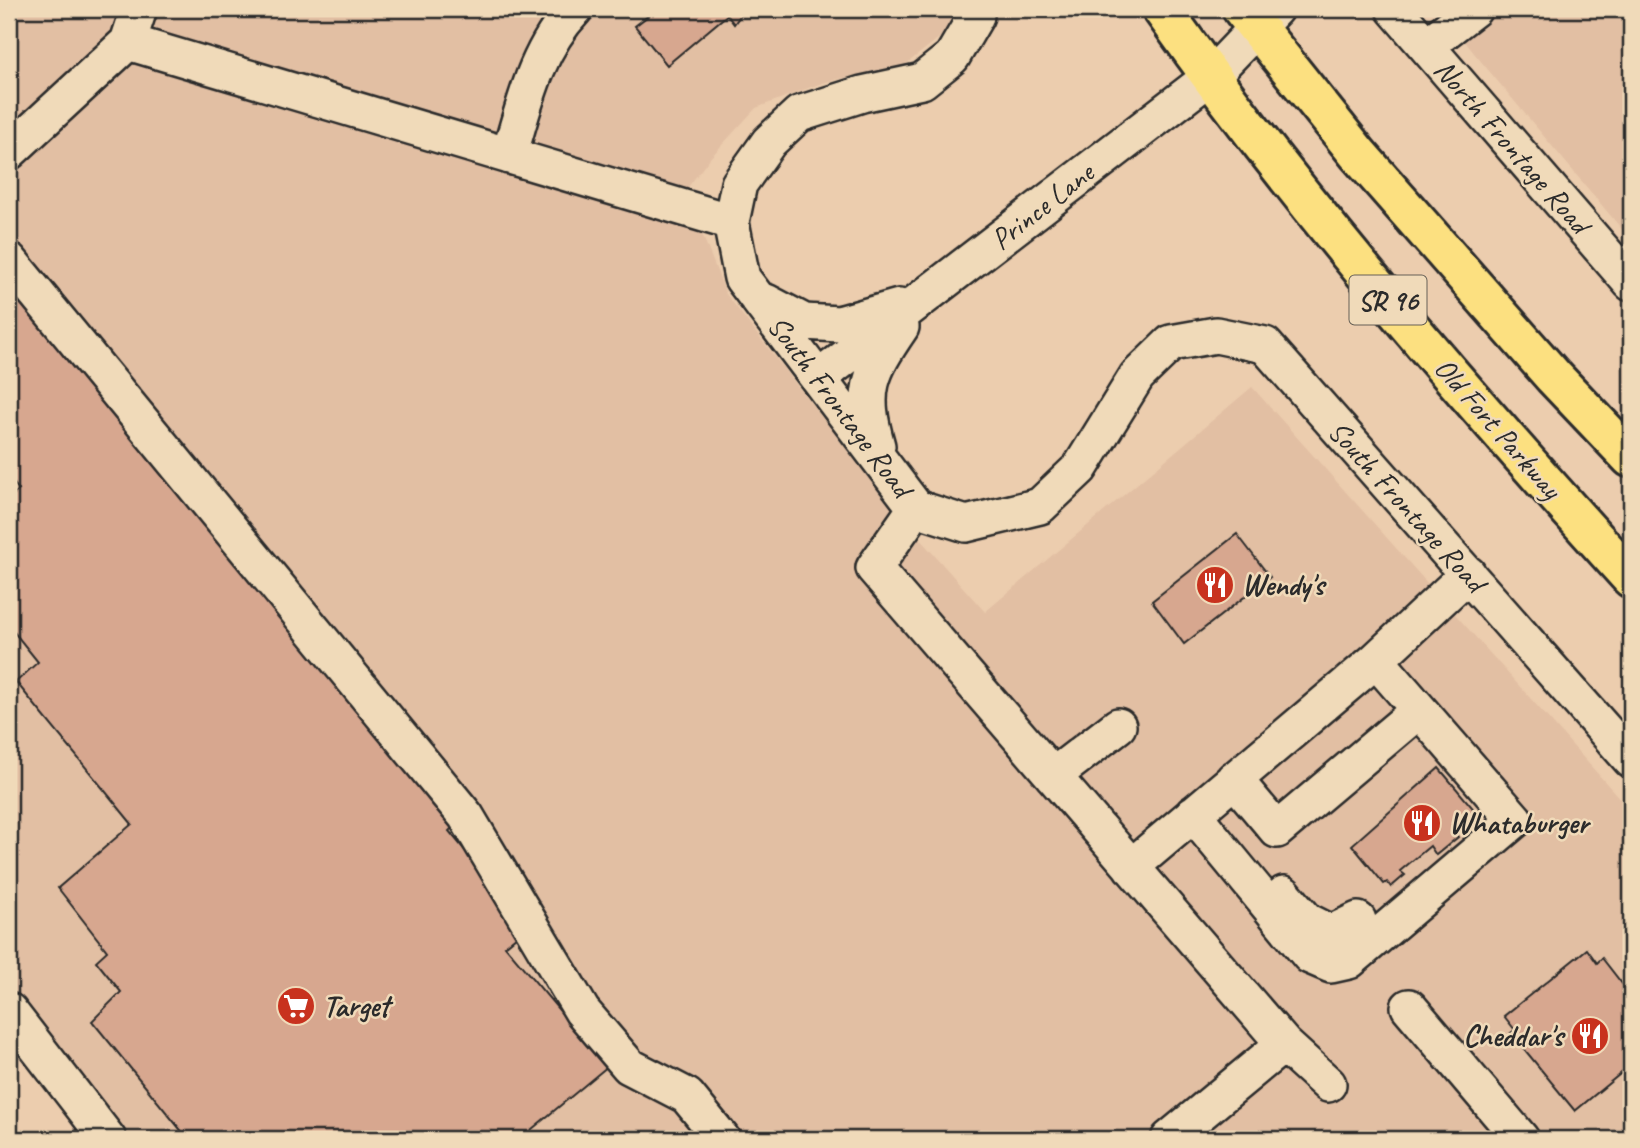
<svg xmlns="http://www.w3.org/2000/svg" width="1640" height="1148" viewBox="0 0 1640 1148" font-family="Caveat,sans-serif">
	<rect width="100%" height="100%" fill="#eccdae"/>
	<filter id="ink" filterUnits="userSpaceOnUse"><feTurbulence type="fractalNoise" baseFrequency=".0143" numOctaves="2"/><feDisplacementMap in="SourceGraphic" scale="14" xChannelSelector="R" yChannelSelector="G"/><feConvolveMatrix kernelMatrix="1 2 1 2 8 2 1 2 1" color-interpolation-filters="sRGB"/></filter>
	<g filter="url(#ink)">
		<!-- built -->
		<path fill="#e2bfa3" d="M 9,9 L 956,9 L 953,27 L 906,64 L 822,83 L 756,108 L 710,158 L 685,191 L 726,294 L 894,510 L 985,612 L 1252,387 L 1631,811 L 1631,1139 L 87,1139 L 9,1038 Z
			M 1440,9 L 1631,9 L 1631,240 L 1474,53 Z"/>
		<!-- building -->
		<path fill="#d7a78f" stroke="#2b2b2b" stroke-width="2" d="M 657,9 L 745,9 L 734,24 L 727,15 L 667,65 L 635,26 Z
			M 9,273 L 455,825 L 449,831 L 528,927 L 505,946 L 569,1022 L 614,1061 L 520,1139 L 188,1139 L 92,1021 L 121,992 L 96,961 L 107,951 L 58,888 L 132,824 L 16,682 L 38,662 L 9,626 L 9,498 L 19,490 L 9,477 Z
			M 1237,534 L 1270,577 L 1184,644 L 1152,601 Z
			M 1439,768 L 1477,813 L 1454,832 L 1458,837 L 1436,855 L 1430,846 L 1400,871 L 1405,875 L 1391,887 L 1387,882 L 1384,884 L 1352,845 Z
			M 1587,949 L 1597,963 L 1602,958 L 1627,990 L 1631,987 L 1631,1065 L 1575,1111 L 1511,1033 L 1515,1030 L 1504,1016 Z"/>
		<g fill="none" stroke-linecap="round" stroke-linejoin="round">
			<defs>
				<path id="minor" d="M 139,9 L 128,42 L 731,222
					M 976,9 L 976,16 L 952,57 L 922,81 L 862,94 L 799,114 L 769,142 L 739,184 L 731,222 L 742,278 L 916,508 L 966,524 L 1040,506 L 1080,468 L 1137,376 L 1171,343 L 1216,335 L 1265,345 L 1631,760
					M 1394,9 L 1631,283
					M 1426,46 L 1474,9
					M 9,152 L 128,42
					M 509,156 C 525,102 536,50 575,9
					M 9,260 L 466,816 L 582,1011 L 629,1066 L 687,1096 L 722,1139
					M 766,302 L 804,322 L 839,324 L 899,307
					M 820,377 L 1210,77 L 1275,9
					M 877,446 C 861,390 869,374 901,327
					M 916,508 L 874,568 L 1284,1044 L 1169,1139
					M 1053,776 L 1118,726
					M 1234,779 L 1277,830 L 1419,710
					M 1193,814 L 1310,956 L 1331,965 L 1349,961 L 1515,820 L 1376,660
					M 1131,867 L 1376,660 L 1468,574
					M 1284,894 L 1307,921 L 1331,933 L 1358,920
					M 1409,1007 L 1521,1139
					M 9,1011 L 108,1139
					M 1284,1044 L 1328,1084"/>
				<path id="major" d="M 1162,9 C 1304,210 1466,396 1631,578
					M 1242,9 L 1358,154 L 1553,376 L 1631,458"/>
			</defs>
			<!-- minor casing -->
			<use href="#minor" stroke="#2b2b2b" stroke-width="40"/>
			<!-- major casing -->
			<use href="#major" stroke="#2b2b2b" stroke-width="44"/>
			<!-- minor -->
			<use href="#minor" stroke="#f0dab9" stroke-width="35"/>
			<!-- major -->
			<use href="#major" stroke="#fce080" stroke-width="38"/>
		</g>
	</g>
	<!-- icons -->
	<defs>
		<symbol id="restaurant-disc" viewBox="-11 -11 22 22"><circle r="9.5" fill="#c8321e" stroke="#f0dab9"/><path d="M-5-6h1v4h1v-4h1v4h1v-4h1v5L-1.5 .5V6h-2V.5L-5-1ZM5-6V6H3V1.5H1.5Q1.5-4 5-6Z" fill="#fff"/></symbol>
		<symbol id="supermarket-disc" viewBox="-11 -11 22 22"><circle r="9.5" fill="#c8321e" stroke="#f0dab9"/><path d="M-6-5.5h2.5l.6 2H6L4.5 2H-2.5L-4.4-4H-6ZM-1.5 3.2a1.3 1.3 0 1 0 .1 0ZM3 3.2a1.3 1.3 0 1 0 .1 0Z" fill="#fff"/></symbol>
	</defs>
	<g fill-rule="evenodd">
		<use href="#restaurant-disc" x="1193" y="563" width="44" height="44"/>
		<use href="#restaurant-disc" x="1400" y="801" width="44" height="44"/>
		<use href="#supermarket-disc" x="274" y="984" width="44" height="44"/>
		<use href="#restaurant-disc" x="1568" y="1014" width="44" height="44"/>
	</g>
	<g text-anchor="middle" stroke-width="5" stroke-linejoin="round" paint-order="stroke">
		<!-- shield labels -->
		<rect fill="#f0dab9" stroke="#666056" stroke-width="2" x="1349.5" y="275.5" width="77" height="49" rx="5"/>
		<g font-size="28" font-weight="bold" fill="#2b2b2b">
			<text x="1388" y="310">SR 96</text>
		</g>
		<!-- street labels -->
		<g font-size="30" fill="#2b2b2b" stroke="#f0dab9">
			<text transform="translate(1512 146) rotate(49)" y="10">North Frontage Road</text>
			<text transform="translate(1042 206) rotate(-38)" y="10">Prince Lane</text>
			<text transform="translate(840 406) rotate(53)" y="10">South Frontage Road</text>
			<text transform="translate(1498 428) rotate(49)" y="10">Old Fort Parkway</text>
			<text transform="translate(1407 506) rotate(48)" y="10">South Frontage Road</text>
		</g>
		<!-- poi labels -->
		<g font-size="30" font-weight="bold" fill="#2b2b2b" stroke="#f0dab9" text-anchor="start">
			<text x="1242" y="595">Wendy's</text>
			<text x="1449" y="833">Whataburger</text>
			<text x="323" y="1016">Target</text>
			<text x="1563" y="1046" text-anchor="end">Cheddar's</text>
		</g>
	</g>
	<!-- margin -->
	<rect width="1640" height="1148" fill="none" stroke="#f0dab9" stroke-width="35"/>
	<rect x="18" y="18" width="1605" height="1113" fill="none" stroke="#2b2b2b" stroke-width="2.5" filter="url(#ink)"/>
</svg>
